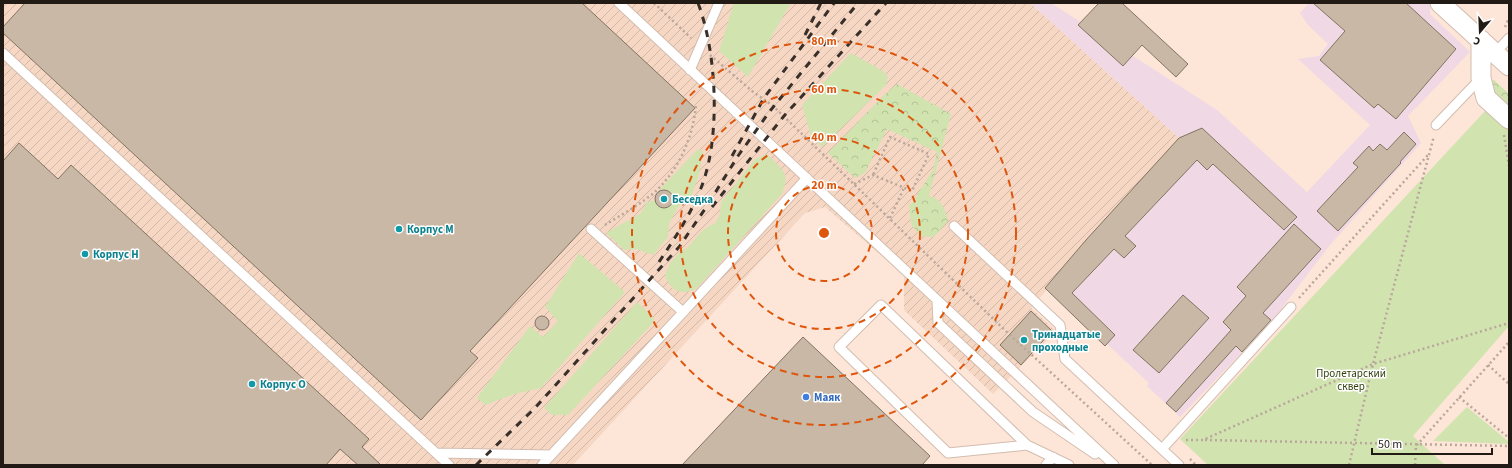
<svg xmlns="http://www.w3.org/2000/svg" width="1512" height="468" viewBox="0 0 1512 468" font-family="'Source Sans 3',sans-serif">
	<defs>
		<pattern id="industrial-furrows" width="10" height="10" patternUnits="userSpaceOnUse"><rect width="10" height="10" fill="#f6d7c4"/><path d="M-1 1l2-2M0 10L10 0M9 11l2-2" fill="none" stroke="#d3b8a8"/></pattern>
		<pattern id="forest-crowns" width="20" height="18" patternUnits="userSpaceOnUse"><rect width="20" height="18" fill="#d1e3af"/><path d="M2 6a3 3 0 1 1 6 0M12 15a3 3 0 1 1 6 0" fill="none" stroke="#b3c296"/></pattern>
	</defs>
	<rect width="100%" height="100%" fill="#fde5d7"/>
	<!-- commercial -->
	<path fill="#f0d9e5" d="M 1030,3 L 1051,3 L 1217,110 L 1307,192 L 1370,125 L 1298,59 L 1319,56 L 1328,44 L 1308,25 L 1300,13 L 1309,3 L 1428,3 L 1430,5 L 1430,14 L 1470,52 L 1408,116 L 1421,143 L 1330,245 L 1272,321 L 1180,417 L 1147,386 L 1149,383 L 1107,344 L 1105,346 L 1063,305 L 1179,138 Z"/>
	<!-- industrial -->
	<path fill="url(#industrial-furrows)" d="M 3,3 L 1030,3 L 1179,138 L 1031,308 L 1056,331 L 993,394 L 904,310 L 904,275 L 825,207 L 805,213 L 573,465 L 3,465 Z"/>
	<!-- green -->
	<path fill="#d1e3af" d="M 734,3 L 791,3 L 748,77 L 719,51 Z
		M 851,53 L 883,71 L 888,76 L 886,85 L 822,147 L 811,136 L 802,105 Z
		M 1486,110 L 1509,131 L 1509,326 L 1413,436 L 1445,465 L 1208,465 L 1180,439 Z
		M 698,149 L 703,152 L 699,174 L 691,198 L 678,207 L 669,224 L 668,237 L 653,255 L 636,249 L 624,250 L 606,233 L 641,213 L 647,202 L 656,200 L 661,188 Z
		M 767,154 C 782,170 791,171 782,194 L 696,289 C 681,296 670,291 665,275 L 670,263 L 682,250 L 687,248 L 703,230 L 716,222 L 720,214 L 721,202 L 755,159 Z
		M 579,253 L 625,292 L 541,388 L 515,394 L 485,405 L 477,398 L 530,326 L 543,337 L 558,321 L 545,307 Z
		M 637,302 L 654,318 L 651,325 L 568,415 L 552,415 L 544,408 Z
		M 1467,407 L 1509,442 L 1509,444 L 1433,441 Z"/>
	<!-- forest -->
	<path fill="url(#forest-crowns)" d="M 1494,80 L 1509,94 L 1509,112 L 1491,95 L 1487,82 Z
		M 897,84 L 951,114 L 929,196 C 941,198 946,210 948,221 L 934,237 L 920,236 L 911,224 L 909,205 L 916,200 L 915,198 L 933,170 L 937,152 L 887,129 L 865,173 L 855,178 L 828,153 L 883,96 Z"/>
	<!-- building -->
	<path fill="#c8b8a5" stroke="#827362" d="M 25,3 L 582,3 L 695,108 L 470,351 L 478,358 L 421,420 L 3,33 L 3,27 Z
		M 1099,3 L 1122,3 L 1188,64 L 1176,77 L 1142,45 L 1123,66 L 1078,25 Z
		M 1313,3 L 1406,3 L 1456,49 L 1396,119 L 1378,104 L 1374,108 L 1320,60 L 1345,31 Z
		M 1202,128 L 1297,217 L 1284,230 L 1213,164 L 1207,170 L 1197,160 L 1125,236 L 1136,246 L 1124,258 L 1114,249 L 1072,293 L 1115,335 L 1105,346 L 1045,288 L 1086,240 L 1179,138 Z
		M 1404,132 L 1416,144 L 1400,162 L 1401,163 L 1338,231 L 1317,211 L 1358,167 L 1353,163 L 1369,146 L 1373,151 L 1380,144 L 1387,150 Z
		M 19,143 L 58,179 L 71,165 L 369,439 L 362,447 L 381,465 L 358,465 L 340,449 L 326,465 L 3,465 L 3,161 Z
		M655 199a9 9 0 1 1 18 0a9 9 0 1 1-18 0Z
		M 1294,224 L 1321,249 L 1263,313 L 1271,320 L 1242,352 L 1236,346 L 1176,412 L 1166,403 L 1231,330 L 1223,322 L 1246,296 L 1237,287 Z
		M 1183,295 L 1209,318 L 1159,373 L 1133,350 Z
		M 1031,311 L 1052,331 L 1021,365 L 1000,345 Z
		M535 323a7 7 0 1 1 14 0a7 7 0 1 1-14 0Z
		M 803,337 L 930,456 L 922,465 L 682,465 Z"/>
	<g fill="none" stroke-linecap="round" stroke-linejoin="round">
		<defs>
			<path id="lane" d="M 619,3 L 1114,465
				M 3,53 L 449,465
				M 1495,53 L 1509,38
				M 690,70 L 719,3
				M 1436,125 L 1481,78
				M 954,226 L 1060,325 L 1065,359 L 1179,465
				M 591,229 L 683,312
				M 937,300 L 938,323 L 1033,412 L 1095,454
				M 1027,445 L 948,453 L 839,347 L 881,305 L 1027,445 L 1069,465
				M 1162,449 L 1291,307
				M 436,453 L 551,455
				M 542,465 L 807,178
				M 1046,465 L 1053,457"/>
			<path id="street" d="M 1440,3 L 1509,66
				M 1481,40 L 1481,78 L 1486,98 L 1509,119"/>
		</defs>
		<!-- lane casing -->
		<use href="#lane" stroke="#d3bdaf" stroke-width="11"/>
		<!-- street casing -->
		<use href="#street" stroke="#d3bdaf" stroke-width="21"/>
		<!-- path -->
		<path stroke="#baa79c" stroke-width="2.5" stroke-dasharray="2 3" stroke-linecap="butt" d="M 654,3 L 691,38
			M 1505,27 L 1509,18
			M 710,55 L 752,91 L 773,106 L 1010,335 L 1152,465
			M 1504,135 L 1509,166
			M 854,184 L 873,175 L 912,191 L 929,154 L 890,137 L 873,175
			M 890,218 L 904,188
			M 605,225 C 621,215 643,203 657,190 C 680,167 693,137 696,105
			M 1299,298 L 1428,155
			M 1488,365 L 1509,384
			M 1459,397 L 1509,438
			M 1186,440 L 1203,440 L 1373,364 L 1509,323
			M 1205,440 L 1509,446
			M 1190,459 L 1196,465
			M 1349,465 L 1373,364 L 1434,136
			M 1415,465 L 1416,446 L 1509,342"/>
		<!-- lane -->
		<use href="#lane" stroke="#fff" stroke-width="9"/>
		<!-- street -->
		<use href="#street" stroke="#fff" stroke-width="19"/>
		<!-- rail -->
		<path stroke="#392f29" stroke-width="3" stroke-dasharray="7 7" stroke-linecap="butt" d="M 805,35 L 821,3
			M 732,156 L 764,98 L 834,3
			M 712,207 L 784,116 L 886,3
			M 659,262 C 675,238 691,214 701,188 C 721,138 717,53 698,3
			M 476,465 L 535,408 L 679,247 L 705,209 L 738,156 L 770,111 L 858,3"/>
	</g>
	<!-- distance rings -->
	<g fill="none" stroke="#de560c" stroke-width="2" stroke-dasharray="7 5">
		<circle cx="824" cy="233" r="48"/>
		<circle cx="824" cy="233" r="96"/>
		<circle cx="824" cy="233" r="144"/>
		<circle cx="824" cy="233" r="192"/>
	</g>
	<!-- markers -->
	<g fill="#0f9aa8" stroke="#fff" stroke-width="1.5">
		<circle cx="664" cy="199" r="4"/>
		<circle cx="399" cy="229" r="4"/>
		<circle cx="85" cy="254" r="4"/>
		<circle cx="1024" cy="340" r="4"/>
		<circle cx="252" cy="384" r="4"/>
	</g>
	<circle fill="#3f7fe0" stroke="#fff" stroke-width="1.5" cx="806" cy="397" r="4"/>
	<g text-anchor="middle" stroke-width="3" stroke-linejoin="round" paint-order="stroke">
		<!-- culture labels -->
		<g font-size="11" font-weight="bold" fill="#0d838f" stroke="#fff" text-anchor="start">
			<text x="672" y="203">Беседка</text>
			<text x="407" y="233">Корпус М</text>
			<text x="93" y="258">Корпус Н</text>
			<text x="1032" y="338">Тринадцатые<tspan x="1032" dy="13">проходные</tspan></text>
			<text x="260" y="388">Корпус О</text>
		</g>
		<!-- park labels -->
		<g font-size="11" fill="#323f0c" stroke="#fff">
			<text x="1351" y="377">Пролетарский<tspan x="1351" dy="13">сквер</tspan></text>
		</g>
		<!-- shop labels -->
		<g font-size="11" font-weight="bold" fill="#366cbe" stroke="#fff" text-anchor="start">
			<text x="814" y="401">Маяк</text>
		</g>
	</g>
	<circle cx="824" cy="233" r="6" fill="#de560c" stroke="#fff" stroke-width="2"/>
	<g font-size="12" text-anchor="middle" font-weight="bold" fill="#de560c" stroke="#fff" stroke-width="3" stroke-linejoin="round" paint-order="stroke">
		<text x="824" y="45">80 m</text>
		<text x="824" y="93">60 m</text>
		<text x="824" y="141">40 m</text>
		<text x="824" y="189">20 m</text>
	</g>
	<!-- border -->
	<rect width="1512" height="468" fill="none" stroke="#221a15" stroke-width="8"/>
	<!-- north arrow -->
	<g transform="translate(1480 32) rotate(199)" stroke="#ffffff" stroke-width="3" paint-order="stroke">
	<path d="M0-3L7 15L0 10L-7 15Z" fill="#221a15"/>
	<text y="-6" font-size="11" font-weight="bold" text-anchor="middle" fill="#221a15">С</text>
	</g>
	<!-- scale -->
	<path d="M1372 448v6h120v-6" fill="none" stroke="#221a15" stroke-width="2"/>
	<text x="1378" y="448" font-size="12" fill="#221a15" stroke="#ffffff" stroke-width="3" paint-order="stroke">50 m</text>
</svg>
